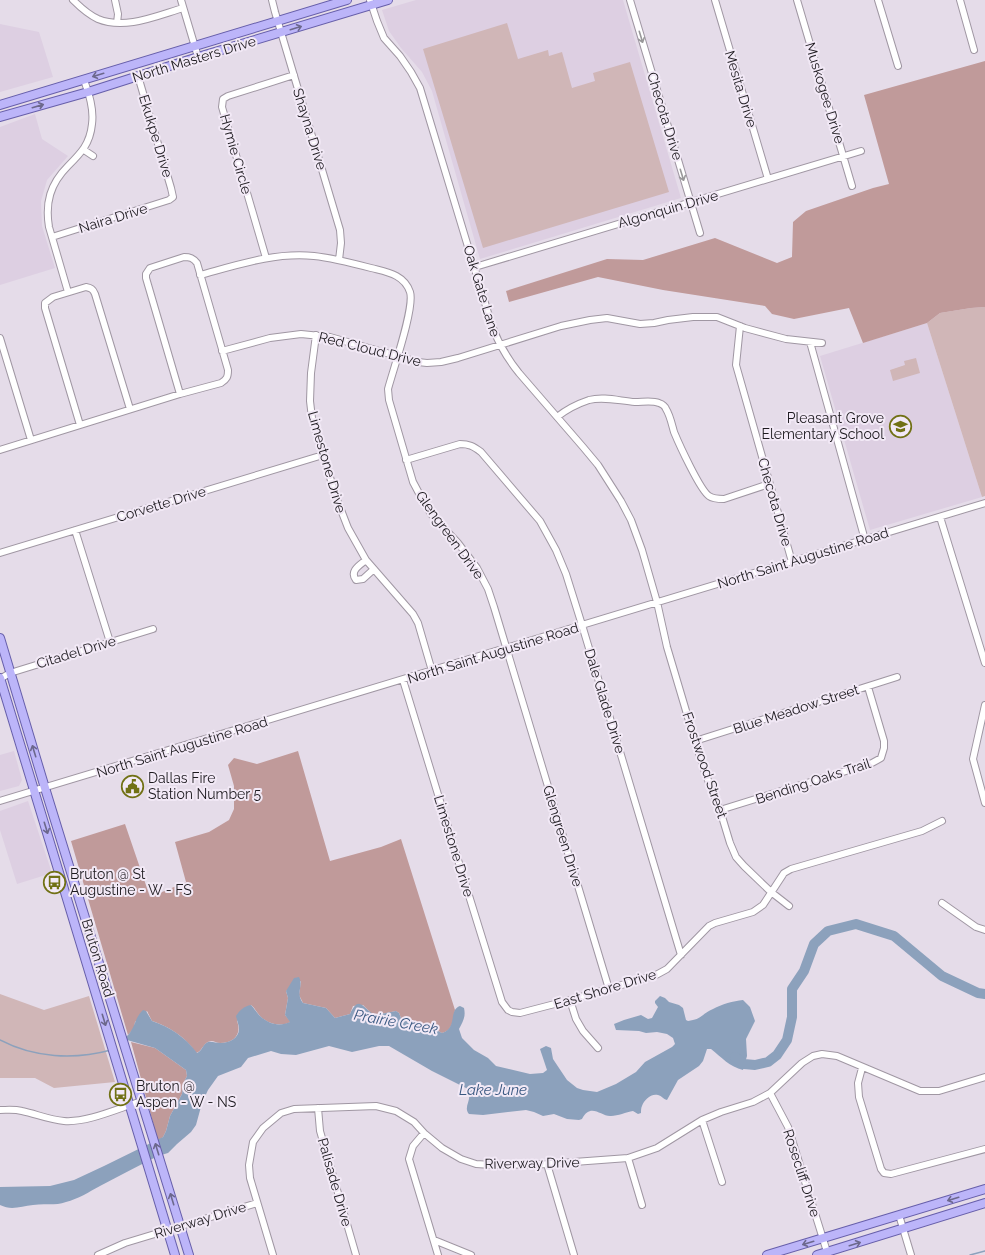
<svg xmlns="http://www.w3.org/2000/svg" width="985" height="1255" viewBox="0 0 985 1255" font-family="Raleway,sans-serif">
	<rect width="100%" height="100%" fill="#e5dce9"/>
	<!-- built -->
	<path fill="#ddcfe2" d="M 416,0 L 623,0 L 681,198 L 480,259 L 432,91 L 422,72 L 401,48 L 389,31 L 382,10 Z
		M 0,24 L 39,32 L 53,77 L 0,92 Z
		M 35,114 L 42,139 L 68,156 L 47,180 L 41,201 L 42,226 L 55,268 L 0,285 L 0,127 Z
		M 927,323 L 982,497 L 870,530 L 820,356 Z
		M 14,751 L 22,780 L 19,786 L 0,791 L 0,755 Z
		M 28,801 L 52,873 L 17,884 L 0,830 L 0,811 Z"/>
	<!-- green -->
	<path fill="#d0b6b7" d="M 507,23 L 518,59 L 548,50 L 549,56 L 562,52 L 572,88 L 595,81 L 593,73 L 630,62 L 669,192 L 483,248 L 423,49 Z
		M 985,307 L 985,496 L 982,497 L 927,323 L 940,313 L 971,308 Z
		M 916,358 L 920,373 L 893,381 L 890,370 L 905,365 L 904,361 Z
		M 0,994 L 44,1010 L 89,996 L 115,1082 L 54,1088 L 35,1078 L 0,1078 Z"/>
	<!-- forest -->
	<path fill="#c09a9a" d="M 985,61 L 985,307 L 971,308 L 940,313 L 927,323 L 863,343 L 849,308 L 794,319 L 772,314 L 765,306 L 663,290 L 598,277 L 509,302 L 506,291 L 607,259 L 643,260 L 715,238 L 777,263 L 792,257 L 793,222 L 806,211 L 873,188 L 889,184 L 864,95 Z
		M 298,751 L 330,861 L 381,847 L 401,839 L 455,1010 C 453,1020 453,1030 442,1033 L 428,1026 L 405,1021 L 401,1018 L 399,1013 L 396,1011 L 376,1015 L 372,1014 L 363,1005 L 353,1006 L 350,1014 L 335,1018 L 326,1008 L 303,1003 L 299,995 L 301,981 L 286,991 L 288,998 L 285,1015 L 291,1022 C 280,1027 269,1024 261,1017 C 257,1013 255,1008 251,1005 L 237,1021 C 242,1034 234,1043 220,1043 C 217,1043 214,1041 211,1041 C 203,1042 203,1051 196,1053 C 187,1038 168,1026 152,1021 L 147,1011 L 135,1022 L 134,1028 L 128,1035 L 71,841 L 125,824 L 150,897 L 186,882 L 175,842 L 209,832 L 229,820 L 234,809 L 234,786 L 228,765 L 234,758 L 257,764 Z
		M 131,1042 L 155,1048 L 186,1070 L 187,1076 L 184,1082 L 182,1094 L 170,1116 L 166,1131 L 163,1137 L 158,1141 Z"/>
	<!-- water -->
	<path fill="#8ca1bc" d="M 299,977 C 304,987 295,992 303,1003 L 326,1008 L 335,1018 L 350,1014 C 360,992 364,1012 376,1015 L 396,1011 L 399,1013 L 401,1018 L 405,1021 L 428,1026 L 442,1033 C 458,1028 448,1010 460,1006 L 464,1008 C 466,1017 463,1021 459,1029 L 462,1038 L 474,1050 L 488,1058 L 496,1066 L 530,1074 L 543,1073 L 547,1070 L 540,1049 L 546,1046 L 551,1048 L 553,1059 L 567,1080 L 577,1088 L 583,1090 L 597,1092 L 616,1084 L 636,1072 L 645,1062 L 672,1047 L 675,1044 L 673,1038 L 667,1034 L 657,1032 L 646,1033 L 639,1031 L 616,1030 L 614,1024 L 624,1020 L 641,1015 L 648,1019 L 652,1018 L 658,1007 L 655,1003 L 655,1001 L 660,996 L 665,998 L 669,1002 L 679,1005 L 683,1008 L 686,1020 L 688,1021 C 703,1019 701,1014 713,1009 C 722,1004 733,1001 743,1000 L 750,1007 L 755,1021 L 746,1039 L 747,1056 L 743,1070 C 730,1067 721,1057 711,1049 L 707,1049 L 703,1061 L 699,1066 L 678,1080 L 667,1100 C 663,1099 662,1096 658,1095 C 651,1093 644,1100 642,1106 C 641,1108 641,1110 641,1113 L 638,1114 L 633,1111 C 626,1112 618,1116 611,1116 C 601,1117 591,1102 582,1119 L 579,1120 L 567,1119 L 554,1114 L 543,1116 L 534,1112 L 526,1110 L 483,1115 L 469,1114 C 462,1106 475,1098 466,1088 L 432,1071 L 389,1046 L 379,1046 L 352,1052 L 329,1046 L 296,1055 L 281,1054 L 271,1051 L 248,1058 L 241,1067 L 218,1076 L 208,1090 L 202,1103 L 196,1125 L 191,1132 L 177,1144 L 168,1153 L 158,1156 C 138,1166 119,1176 100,1186 C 89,1192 78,1199 66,1202 C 55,1206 44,1203 33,1205 C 21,1206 12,1211 0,1205 L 0,1187 L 50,1186 L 74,1180 L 104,1166 L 163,1137 L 166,1131 L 170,1116 L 182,1094 L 184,1082 L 187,1076 L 186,1070 L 155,1048 L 127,1040 L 126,1037 C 136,1028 134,1018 143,1010 L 146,1011 L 152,1021 C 170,1027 185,1037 197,1053 C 202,1051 203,1044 208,1042 C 212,1041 216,1043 221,1043 C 229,1043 239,1038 239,1029 C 239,1025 237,1021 236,1016 C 239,1011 244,1006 251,1005 C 254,1008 256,1012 259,1015 C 268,1024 279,1027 290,1022 L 285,1015 L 288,998 L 286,991 L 294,978 Z"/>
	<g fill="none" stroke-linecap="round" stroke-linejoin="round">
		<!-- stream -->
		<path stroke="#8ca1bc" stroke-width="1.5" d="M 0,1040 C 34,1058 74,1060 111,1050
			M 970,1255 L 985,1251"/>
		<!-- river -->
		<path stroke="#8ca1bc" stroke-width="10" d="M 735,1057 L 744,1064 L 755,1065 L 768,1062 L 777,1055 L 787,1040 L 792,1017 L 792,989 L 804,971 L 814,944 L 828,931 L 856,924 L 894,936 L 942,976 L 978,993 L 985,994"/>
		<defs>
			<path id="minor" d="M 73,0 C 80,7 89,15 98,19 C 125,30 156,16 183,8
				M 115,0 L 118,14 L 117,23
				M 181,0 L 198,57
				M 272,0 L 275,12 L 340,230 L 341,243 L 339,260
				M 370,0 L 377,21 L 384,38 L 400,56 L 411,72 L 420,88 L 492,326 C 499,345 507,358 519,373 L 583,447 L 598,465 L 621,501 L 631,520 L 642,550 L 657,602 L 667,647 L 695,741 L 706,775 L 720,810 L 730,843 L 736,857 L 744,866 L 771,892 L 789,906
				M 630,0 L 700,233
				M 715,0 L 768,179
				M 797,0 L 852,186
				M 878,0 L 898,66
				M 960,0 L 974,50
				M 84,150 L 93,156
				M 52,237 L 169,200 L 173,197 L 171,188 L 138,76
				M 266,258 L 222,107 L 223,99 L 228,96 L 294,75
				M 475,267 L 861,151
				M 200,275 C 237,265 275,252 314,256 C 333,258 352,263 371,268 C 386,272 404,274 410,292 C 415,307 393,370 388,389 L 389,400 L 413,482 L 421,497 L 431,514 L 458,543 L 477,568 L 488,589 L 494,607 L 609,989
				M 68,292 L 49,227 C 45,203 50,184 68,166 C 81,153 90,144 92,124 C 94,109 89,94 84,80
				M 740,326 L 736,365 L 792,562
				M 316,335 L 311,373 L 310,401 L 312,418 L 336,497 L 348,528 L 366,560 L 413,614 L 418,623 L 432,671
				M 0,338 L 31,440
				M 810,342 L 865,540
				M 222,351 L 270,338 L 301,334 L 330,337 L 397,356 L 418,362 L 427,363 L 441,362 L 458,358 L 561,326 L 590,320 L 607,318 L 640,324 L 654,323 L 668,320 L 693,317 L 717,317 L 745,328 L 786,339 L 822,343
				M 557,417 C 567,409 577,404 589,400 C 604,396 620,401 635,402 C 643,402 652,400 659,403 C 662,404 665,406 666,409 C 670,415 672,425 674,432 C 679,444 700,490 709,496 C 713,499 719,499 724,499 L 769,484
				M 80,425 L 45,308 L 45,303 L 53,297 L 86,287 C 91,288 93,289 95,294 L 130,409
				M 0,450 L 180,394 L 221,383 C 227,379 228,377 228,370 L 197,263 C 193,258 190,257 184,257 L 150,268 L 146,274 L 146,278 L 180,394
				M 406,460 L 460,444 C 469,444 473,446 481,452 L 540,521 L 556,550 L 566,574 L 582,625 L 681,955
				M 940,517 L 985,663
				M 75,530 L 110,642
				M 0,553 L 323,455
				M 366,560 C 360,565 349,571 356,580 L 363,579 L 374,569
				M 0,679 L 10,673 L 153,629
				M 403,680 L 466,886 L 502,1002 L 508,1010 L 512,1012 L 520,1013 L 570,1000 L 656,975 L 667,969 L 709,926 L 715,923 L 753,912 L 763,905 L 784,873 L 791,869 L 922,831 L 942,821
				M 985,705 L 973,759 L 985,803
				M 695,741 L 897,677
				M 0,801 L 985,503
				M 720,810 L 872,763 L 881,758 L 884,748 L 884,741 L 868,687
				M 942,903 L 976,927 L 985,930
				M 570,1000 L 576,1019 L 583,1031 L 598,1048
				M 862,1068 L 858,1083 L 859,1097 L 881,1169 L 884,1173 L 891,1174 L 985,1149
				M 770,1093 L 788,1127 L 828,1255
				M 318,1108 L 320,1131 L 356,1255
				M 0,1110 C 7,1110 14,1109 22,1111 C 36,1114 50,1120 64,1121 C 87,1123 119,1108 142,1101
				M 702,1120 L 722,1182
				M 424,1133 L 413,1146 L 409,1159 L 438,1255
				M 628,1158 L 642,1205
				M 547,1164 L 574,1255
				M 899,1215 L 911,1255
				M 434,1240 L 471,1255
				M 98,1255 L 125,1243 L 257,1203
				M 273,1255 L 250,1178 L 249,1165 L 253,1142 L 263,1128 L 281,1113 L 294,1109 L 376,1106 L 396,1111 L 414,1122 L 424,1133 L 442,1148 L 461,1159 L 476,1164 L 492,1165 L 547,1164 L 628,1158 L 657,1148 L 702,1120 L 721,1112 L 753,1102 L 770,1093 L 802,1063 L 813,1056 L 822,1054 L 837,1056 L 920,1091 L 939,1091 L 985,1077"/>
			<path id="major" d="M 0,105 L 347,0
				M 0,117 L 88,92 L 198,57 L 388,0
				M 0,638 L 45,788 L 189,1255
				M 0,678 L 175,1255
				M 767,1255 L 985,1189
				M 817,1255 L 985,1203"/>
		</defs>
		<!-- minor casing -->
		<use href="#minor" stroke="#a097a3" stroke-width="8"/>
		<!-- major casing -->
		<use href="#major" stroke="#675faa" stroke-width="10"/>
		<!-- minor -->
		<use href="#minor" stroke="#fff" stroke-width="6"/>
		<!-- major -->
		<use href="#major" stroke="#bcb5f9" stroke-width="8"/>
	</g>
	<!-- one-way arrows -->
	<defs><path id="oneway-shaft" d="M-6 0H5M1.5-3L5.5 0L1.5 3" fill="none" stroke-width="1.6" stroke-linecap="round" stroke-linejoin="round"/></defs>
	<g stroke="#6c688c">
		<use href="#oneway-shaft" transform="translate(296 28) rotate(-17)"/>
		<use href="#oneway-shaft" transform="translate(98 75) rotate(163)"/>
		<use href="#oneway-shaft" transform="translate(38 106) rotate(-16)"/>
		<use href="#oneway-shaft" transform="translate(34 751) rotate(-107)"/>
		<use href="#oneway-shaft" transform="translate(46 828) rotate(73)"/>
		<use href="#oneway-shaft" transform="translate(104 1020) rotate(73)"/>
		<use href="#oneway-shaft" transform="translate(157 1149) rotate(-107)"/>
		<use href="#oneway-shaft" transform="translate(172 1199) rotate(-107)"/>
		<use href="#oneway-shaft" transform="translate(953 1199) rotate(163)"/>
		<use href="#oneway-shaft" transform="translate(808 1243) rotate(163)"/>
		<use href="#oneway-shaft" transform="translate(855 1244) rotate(-17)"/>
	</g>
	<g stroke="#99989a">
		<use href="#oneway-shaft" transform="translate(641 37) rotate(73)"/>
		<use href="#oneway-shaft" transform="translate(682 175) rotate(73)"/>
	</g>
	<!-- icons -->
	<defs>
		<symbol id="school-ring" viewBox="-11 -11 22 22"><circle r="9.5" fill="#f2e9f6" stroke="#717115" stroke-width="1.5"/><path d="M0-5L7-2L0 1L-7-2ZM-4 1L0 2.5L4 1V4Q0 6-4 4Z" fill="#717115"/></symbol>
		<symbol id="civic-ring" viewBox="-11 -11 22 22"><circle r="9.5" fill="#f2e9f6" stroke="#717115" stroke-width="1.5"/><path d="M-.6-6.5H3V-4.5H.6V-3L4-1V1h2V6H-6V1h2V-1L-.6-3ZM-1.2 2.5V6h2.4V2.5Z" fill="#717115"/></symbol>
		<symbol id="bus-ring" viewBox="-11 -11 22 22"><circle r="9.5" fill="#f2e9f6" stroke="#717115" stroke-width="1.5"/><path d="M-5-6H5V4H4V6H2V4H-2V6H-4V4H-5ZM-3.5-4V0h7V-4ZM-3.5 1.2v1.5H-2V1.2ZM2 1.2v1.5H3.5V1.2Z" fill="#717115"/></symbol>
	</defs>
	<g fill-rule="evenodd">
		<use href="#school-ring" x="888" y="414" width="25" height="25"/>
		<use href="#civic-ring" x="120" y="774" width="25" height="25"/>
		<use href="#bus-ring" x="42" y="870" width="25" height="25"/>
		<use href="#bus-ring" x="108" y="1082" width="25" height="25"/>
	</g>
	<g text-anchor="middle" stroke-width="4" stroke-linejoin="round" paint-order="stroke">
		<!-- street labels -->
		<g font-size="14" fill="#1d1a1f" stroke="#f2e9f6">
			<text transform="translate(194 59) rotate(-17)" y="5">North Masters Drive</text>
			<text transform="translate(741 89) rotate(73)" y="5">Mesita Drive</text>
			<text transform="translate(825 93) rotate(73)" y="5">Muskogee Drive</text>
			<text transform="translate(665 116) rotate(73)" y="5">Checota Drive</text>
			<text transform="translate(310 129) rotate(73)" y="5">Shayna Drive</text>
			<text transform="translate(156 136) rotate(73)" y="5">Ekukpe Drive</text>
			<text transform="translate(236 154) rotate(74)" y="5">Hymie Circle</text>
			<text transform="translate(668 209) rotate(-16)" y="5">Algonquin Drive</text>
			<text transform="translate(113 218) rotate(-17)" y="5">Naira Drive</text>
			<text transform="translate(482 291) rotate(73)" y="5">Oak Gate Lane</text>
			<text transform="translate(370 349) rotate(14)" y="5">Red Cloud Drive</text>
			<text transform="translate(327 462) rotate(74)" y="5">Limestone Drive</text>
			<text transform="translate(775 502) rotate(74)" y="5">Checota Drive</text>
			<text transform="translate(161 504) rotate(-17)" y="5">Corvette Drive</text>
			<text transform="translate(450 535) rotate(54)" y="5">Glengreen Drive</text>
			<text transform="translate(803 558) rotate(-17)" y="5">North Saint Augustine Road</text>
			<text transform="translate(76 652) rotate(-17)" y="5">Citadel Drive</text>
			<text transform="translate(493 653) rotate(-17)" y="5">North Saint Augustine Road</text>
			<text transform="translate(605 701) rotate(73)" y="5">Dale Glade Drive</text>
			<text transform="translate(796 709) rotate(-18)" y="5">Blue Meadow Street</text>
			<text transform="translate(182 747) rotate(-17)" y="5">North Saint Augustine Road</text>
			<text transform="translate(705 765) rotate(71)" y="5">Frostwood Street</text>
			<text transform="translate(813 781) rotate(-18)" y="5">Bending Oaks Trail</text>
			<text transform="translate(563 836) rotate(73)" y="5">Glengreen Drive</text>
			<text transform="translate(454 846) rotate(73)" y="5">Limestone Drive</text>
			<text transform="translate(98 958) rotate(73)" y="5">Bruton Road</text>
			<text transform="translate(605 989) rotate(-17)" y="5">East Shore Drive</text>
			<text transform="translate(532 1163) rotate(-1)" y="5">Riverway Drive</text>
			<text transform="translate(802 1173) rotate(72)" y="5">Rosecliff Drive</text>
			<text transform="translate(335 1182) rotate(74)" y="5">Palisade Drive</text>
			<text transform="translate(200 1220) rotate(-17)" y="5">Riverway Drive</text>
		</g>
		<!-- poi labels -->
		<g font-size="14" fill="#1d1a1f" stroke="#f2e9f6" text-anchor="start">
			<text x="884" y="423" text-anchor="end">Pleasant Grove<tspan x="884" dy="16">Elementary School</tspan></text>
			<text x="148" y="783">Dallas Fire<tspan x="148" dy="16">Station Number 5</tspan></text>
			<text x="70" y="879">Bruton @ St<tspan x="70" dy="16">Augustine - W - FS</tspan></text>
			<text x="136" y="1091">Bruton @<tspan x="136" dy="16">Aspen - W - NS</tspan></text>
		</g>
		<!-- water labels -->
		<g font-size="15" font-style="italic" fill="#385780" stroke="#f2e9f6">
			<text transform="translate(396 1022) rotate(10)" y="5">Prairie Creek</text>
			<text x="493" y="1095">Lake June</text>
		</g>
	</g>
</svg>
